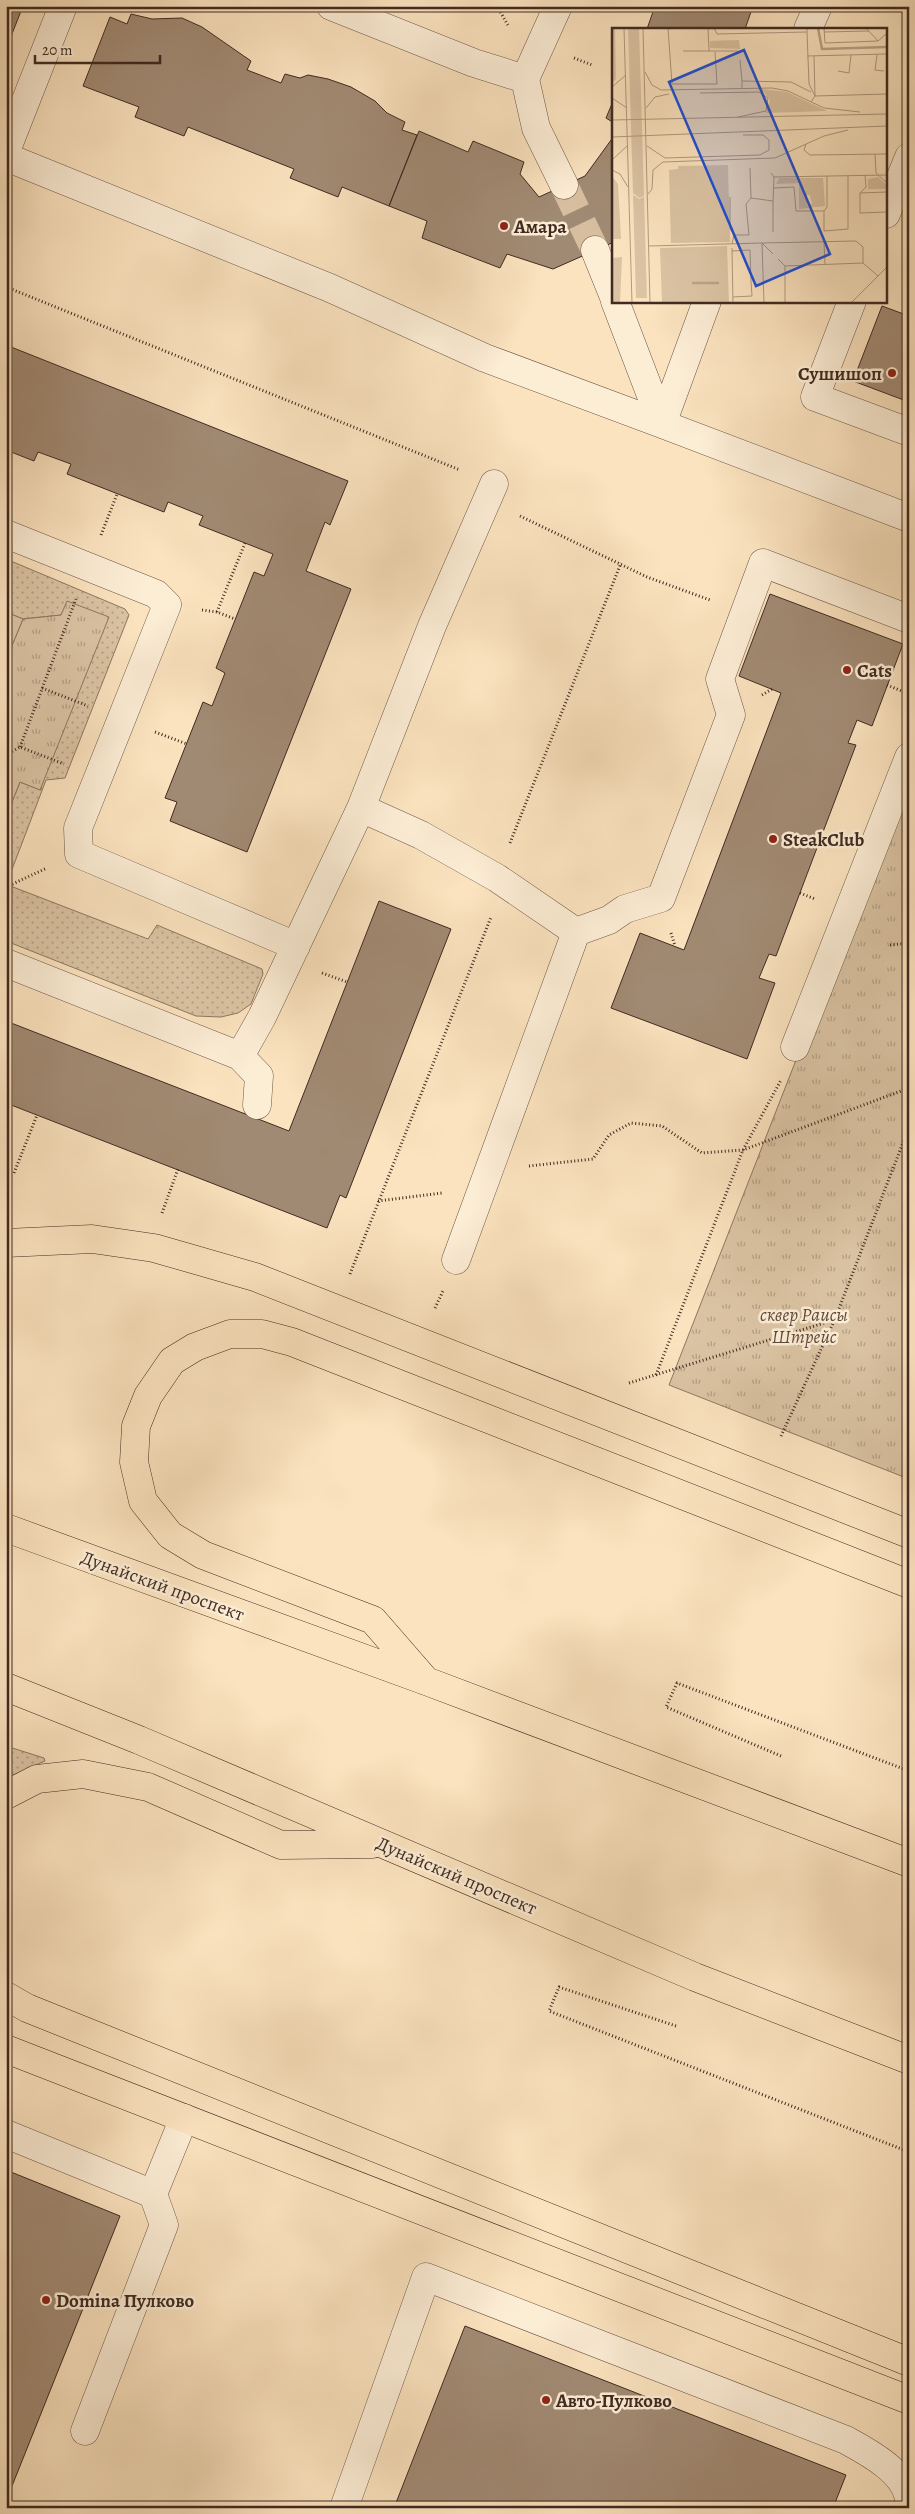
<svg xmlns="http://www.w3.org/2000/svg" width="915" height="2514" viewBox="0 0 915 2514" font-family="Alegreya,serif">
	<defs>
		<pattern id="grass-dots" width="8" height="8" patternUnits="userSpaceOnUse" patternTransform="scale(1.25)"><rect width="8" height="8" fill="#dbc4a4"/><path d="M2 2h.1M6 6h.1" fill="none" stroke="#b39f85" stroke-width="1.8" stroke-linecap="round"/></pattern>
		<pattern id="park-tufts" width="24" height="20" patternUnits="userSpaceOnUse" patternTransform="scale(1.25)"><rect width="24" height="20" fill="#dbc4a4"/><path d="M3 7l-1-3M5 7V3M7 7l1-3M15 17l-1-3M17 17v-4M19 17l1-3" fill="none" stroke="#b39f85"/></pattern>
	</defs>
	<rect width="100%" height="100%" fill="#fbe3bf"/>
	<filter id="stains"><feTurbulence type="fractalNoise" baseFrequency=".004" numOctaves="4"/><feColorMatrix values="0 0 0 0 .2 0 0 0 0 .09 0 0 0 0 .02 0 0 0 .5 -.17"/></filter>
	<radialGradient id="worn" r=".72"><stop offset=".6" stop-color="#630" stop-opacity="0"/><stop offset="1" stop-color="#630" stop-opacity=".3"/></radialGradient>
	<!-- grass -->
	<path fill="url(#grass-dots)" stroke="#8e7762" d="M 6,559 L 125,609 L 129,615 L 65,778 L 46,780 L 8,880 L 13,887 L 148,939 L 157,925 L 262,969 L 263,974 L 251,1004 L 238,1013 L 221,1017 L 196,1016 L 6,941 L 6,811 L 8,812 L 20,782 L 41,790 L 61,615 L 23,619 L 6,612 Z
		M 6,1746 L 44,1758 L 45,1761 L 6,1778 Z"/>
	<!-- park -->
	<path fill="url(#park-tufts)" stroke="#8e7762" d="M 67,601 L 109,617 L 40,790 L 20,782 L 8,812 L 6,811 L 6,660 L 23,619 L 61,615 Z
		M 909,771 L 909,1479 L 669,1385 Z"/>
	<!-- garden -->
	<path fill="#dbc4a4" stroke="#8e7762" d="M 6,612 L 23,619 L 6,660 Z"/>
	<!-- building -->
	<path fill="#a18a73" stroke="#402a21" d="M 6,6 L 23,6 L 6,49 Z
		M 655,6 L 753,6 L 745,29 L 647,29 Z
		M 131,14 L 152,19 L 182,18 L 202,27 L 251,61 L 247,70 L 281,83 L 285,74 L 300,78 L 308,75 L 328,79 L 351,87 L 375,101 L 387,113 L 405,122 L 402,130 L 417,135 L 389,206 L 342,187 L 338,197 L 290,178 L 294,169 L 188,127 L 184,136 L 135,117 L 139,107 L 83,86 L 110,17 L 127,24 Z
		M 614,99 L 614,123 L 606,118 Z
		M 419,131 L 468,152 L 473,141 L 524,162 L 520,174 L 539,197 L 585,176 L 614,136 L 614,242 L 553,269 L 507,254 L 500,268 L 422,238 L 427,221 L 389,206 Z
		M 882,306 L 909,316 L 909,402 L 853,381 Z
		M 6,345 L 348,481 L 330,525 L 325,522 L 306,571 L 351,589 L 247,852 L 170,821 L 177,802 L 165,798 L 203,702 L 212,706 L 225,673 L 216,668 L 254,572 L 264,576 L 273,554 L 199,525 L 203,516 L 168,502 L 164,512 L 67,474 L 71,464 L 38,452 L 34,461 L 6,450 Z
		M 770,594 L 903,644 L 872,726 L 857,720 L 848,743 L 856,745 L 776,956 L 769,954 L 759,978 L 775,983 L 747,1059 L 611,1008 L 640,933 L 684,950 L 781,693 L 739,676 Z
		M 379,901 L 451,929 L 346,1198 L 340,1195 L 327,1228 L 6,1103 L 6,1021 L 289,1131 Z
		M 6,2170 L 120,2216 L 10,2491 L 6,2490 Z
		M 465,2326 L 846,2475 L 833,2508 L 394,2508 Z"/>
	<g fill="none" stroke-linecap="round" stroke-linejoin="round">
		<!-- minor-tunnel -->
		<path stroke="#d6be9f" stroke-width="28" stroke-dasharray="28 14" stroke-linecap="butt" d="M 564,185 L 595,250"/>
		<defs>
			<path id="minor" d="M 331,6 L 474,63 L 525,79
				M 558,6 L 525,79 L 536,128 L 564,185
				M 808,29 L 818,6
				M 6,151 L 63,6
				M 6,157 L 330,288 L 485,358 L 662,424 L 707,301
				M 886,214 L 909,157
				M 595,250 L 614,297
				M 615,301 L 662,424 L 909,518
				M 852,301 L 815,397 L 909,432
				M 6,534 L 156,594 L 167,605 L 78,828 L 79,854 L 296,946
				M 361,808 L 432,626 L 494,484
				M 576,932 L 609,920 L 625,909 L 661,898 L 731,715 L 720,679 L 763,563 L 909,619
				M 6,963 L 240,1056
				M 795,1047 L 909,757
				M 257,1105 L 259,1076 L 240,1056 L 262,1017 L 361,808 L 421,835 L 497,878 L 576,932
				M 456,1260 L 576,932
				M 6,2134 L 153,2194 L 184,2118
				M 85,2431 L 164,2225 L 153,2194
				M 344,2508 L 426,2277 L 846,2440 C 868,2452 906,2472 909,2500"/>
			<path id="major" d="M 6,1243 L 92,1239 L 154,1248 L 255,1277 L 909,1534
				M 6,1528 L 426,1681 L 909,1863
				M 426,1681 L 373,1620 L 203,1555 L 170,1535 L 143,1501 L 134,1462 L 136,1426 L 148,1396 L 172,1361 L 195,1347 L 230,1334 L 262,1334 L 292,1342 L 909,1584
				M 6,1687 L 139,1740 L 695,1977 L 909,2060
				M 6,1795 L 37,1779 L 83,1774 L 148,1787 L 281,1845 L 372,1844
				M 6,1996 L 27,2008 L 909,2362
				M 6,2049 L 909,2400"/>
		</defs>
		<!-- minor casing -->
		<use href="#minor" stroke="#6f5848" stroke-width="29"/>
		<!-- major casing -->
		<use href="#major" stroke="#402a21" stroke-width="29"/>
		<!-- path -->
		<path stroke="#402a21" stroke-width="3" stroke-dasharray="1 2.5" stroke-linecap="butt" d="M 497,6 L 509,27
			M 645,6 L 654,10
			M 574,58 L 592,65
			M 6,287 L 460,470
			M 906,291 L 909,298
			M 520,516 L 647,577 L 710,600
			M 101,535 L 117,494
			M 202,610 L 217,612 L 235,619
			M 217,612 L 245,543
			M 887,685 L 909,694
			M 42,688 L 88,706
			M 762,695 L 772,689
			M 155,732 L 187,744
			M 20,747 L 76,599
			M 6,755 L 20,747 L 64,764
			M 510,843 L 621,563
			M 6,887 L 47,868
			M 800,893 L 815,899
			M 671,933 L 675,946
			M 890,945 L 909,943
			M 322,973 L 347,982
			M 529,1166 L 593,1159 L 609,1135 L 631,1123 L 662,1126 L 702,1153 L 743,1150 L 909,1088
			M 14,1173 L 37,1115
			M 378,1201 L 442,1193
			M 162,1213 L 178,1169
			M 350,1274 L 491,917
			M 435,1308 L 443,1291
			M 656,1375 L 743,1150 L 781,1080
			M 629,1383 L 834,1320
			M 781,1436 L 835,1319 L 909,1127
			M 781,1756 L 666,1707 L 677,1683 L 909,1771
			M 676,2026 L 559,1987 L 549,2011 L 909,2152"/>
		<!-- minor -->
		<use href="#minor" stroke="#fcedd5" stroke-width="28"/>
		<!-- major -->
		<use href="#major" stroke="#fbe3bf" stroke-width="28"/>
	</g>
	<!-- markers -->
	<g fill="#8f2418" stroke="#fcedd5" stroke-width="2">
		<circle cx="504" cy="226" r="5"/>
		<circle cx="892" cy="373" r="5"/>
		<circle cx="847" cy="670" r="5"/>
		<circle cx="773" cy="839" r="5"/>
		<circle cx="46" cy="2300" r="5"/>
		<circle cx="546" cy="2400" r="5"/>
	</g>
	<g text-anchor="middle" stroke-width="5" stroke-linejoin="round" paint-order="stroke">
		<!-- poi labels -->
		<g font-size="19" font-weight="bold" fill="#402a21" stroke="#fcedd5" text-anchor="start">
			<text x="514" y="233">Амара</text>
			<text x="882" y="380" text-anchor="end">Сушишоп</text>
			<text x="857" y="677">Cats</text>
			<text x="783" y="846">SteakClub</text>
			<text x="56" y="2307">Domina Пулково</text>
			<text x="556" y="2407">Авто-Пулково</text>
		</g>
		<!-- park labels -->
		<g font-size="19" font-style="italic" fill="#5f493b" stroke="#fcedd5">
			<text x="804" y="1321">сквер Раисы<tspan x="804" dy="22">Штрейс</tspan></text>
		</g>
		<!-- street labels -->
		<g font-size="19" fill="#402a21" stroke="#fcedd5">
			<text transform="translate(163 1585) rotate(20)" y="7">Дунайский проспект</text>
			<text transform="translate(457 1875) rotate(23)" y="7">Дунайский проспект</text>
		</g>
	</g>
	<!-- overview -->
	<g transform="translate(612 28)">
		<rect width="275" height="275" fill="#fbe3bf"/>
		<path d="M 16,0 L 27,0 L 32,168 L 27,170 L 21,165 ZM 127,12 L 128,21 L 98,20 L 98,13 ZM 149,61 L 175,64 L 215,83 L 154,85 L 158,72 ZM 266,149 L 275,157 L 275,161 L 256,161 L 256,151 ZM 167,150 L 211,150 L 213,178 L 187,181 L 187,155 L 164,156 ZM 196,160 L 200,176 L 192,178 L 188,163 Z" fill="#dbc4a4" fill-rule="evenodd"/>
		<path d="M 21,167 L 27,171 L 32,169 L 35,270 L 24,270 Z" fill="#dbc4a4"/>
		<path d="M 0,0 L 3,0 L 4,51 L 0,55 ZM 116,137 L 118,214 L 59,215 L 57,142 L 66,141 L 66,138 ZM 0,148 L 6,156 L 9,211 L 0,211 ZM 196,155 L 200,155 L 200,167 L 195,167 L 195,177 L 188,180 L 188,163 L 196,160 ZM 115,218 L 117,275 L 50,275 L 48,220 ZM 10,229 L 8,275 L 0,275 L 0,230 Z" fill="#dbc4a4"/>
		<path d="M 201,151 L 211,151 L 212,176 L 201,176 Z" fill="#dbc4a4"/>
		<path fill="none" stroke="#bba489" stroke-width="2.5" d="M 206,0 L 210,21 L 275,19M 80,255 L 107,255"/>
		<path fill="none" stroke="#b09980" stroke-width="1" d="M 12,0 L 20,275M 31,0 L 38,275M 56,0 L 60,56 L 105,56 L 103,24M 96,0 L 97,23M 102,0 L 105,6 L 195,4 L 195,0M 212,0 L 213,15 L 266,13 L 274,6M 254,0 L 266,13M 195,4 L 197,56 L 203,68 L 275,66M 212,4 L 257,3M 71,23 L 126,23M 265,27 L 263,42 L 272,43M 195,28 L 275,26M 128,32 L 130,53M 226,43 L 237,45 L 239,27M 33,44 L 40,57 L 49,62 L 160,60 L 176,63 L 212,80 L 248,84M 0,59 L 14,47M 130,61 L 130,53 L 179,54 L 199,64M 88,65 L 147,64 L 156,70 L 154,83 L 126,89M 0,70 L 15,80M 199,74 L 203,68 L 202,28M 34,80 L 43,69 L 57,66M 0,92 L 275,86M 0,109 L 275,98M 194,116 L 192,122 L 198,127 L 275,126M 35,118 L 53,130 L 148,127 L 157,122 L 157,112 L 151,107 L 131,107M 263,126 L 264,145 L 275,155M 0,132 L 15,118M 138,140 L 139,170M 0,142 L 8,146 L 16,159M 253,147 L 254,159 L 248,165 L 248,185 L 275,184M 162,149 L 275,147M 162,160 L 182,159 L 184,183 L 212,183 L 215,179 L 215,148M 248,165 L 275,164M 36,166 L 40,161 L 41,142 L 51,134 L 163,130 L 212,108 L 236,102M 118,169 L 118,201 L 122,207 L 120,216M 139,170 L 161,173 L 162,149 L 159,145M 161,173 L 161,204M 212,183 L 212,203 L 236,201 L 236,148M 122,207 L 137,207 L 134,176 L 139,170M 212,214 L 213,236M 37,218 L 150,215 L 161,226M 120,220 L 121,275M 120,223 L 138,222 L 139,253 L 140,268 L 121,269M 166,231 L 173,238 L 173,275M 173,238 L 251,235 L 266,248M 152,275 L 150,215 L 244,213 L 251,219 L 251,235M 239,275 L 275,239"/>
		<path fill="#1d4ed8" fill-opacity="0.15" stroke="#1d4ed8" stroke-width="2.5" d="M 132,22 L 218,226 L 144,258 L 57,54 Z"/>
		<rect width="275" height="275" fill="none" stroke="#402a21" stroke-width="2.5"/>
	</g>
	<!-- margin -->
	<rect width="915" height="2514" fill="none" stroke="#fbe3bf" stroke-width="25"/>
	<rect x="8" y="8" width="900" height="2499" fill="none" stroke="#402a21" stroke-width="2.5"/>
	<rect x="12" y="12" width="890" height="2489" fill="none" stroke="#402a21"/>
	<!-- scale -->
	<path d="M35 55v8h125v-8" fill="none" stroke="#402a21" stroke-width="2.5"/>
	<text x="42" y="55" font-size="15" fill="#402a21" stroke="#fcedd5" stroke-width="4" paint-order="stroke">20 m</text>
	<rect width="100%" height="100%" filter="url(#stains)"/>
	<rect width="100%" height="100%" fill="url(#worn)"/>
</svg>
